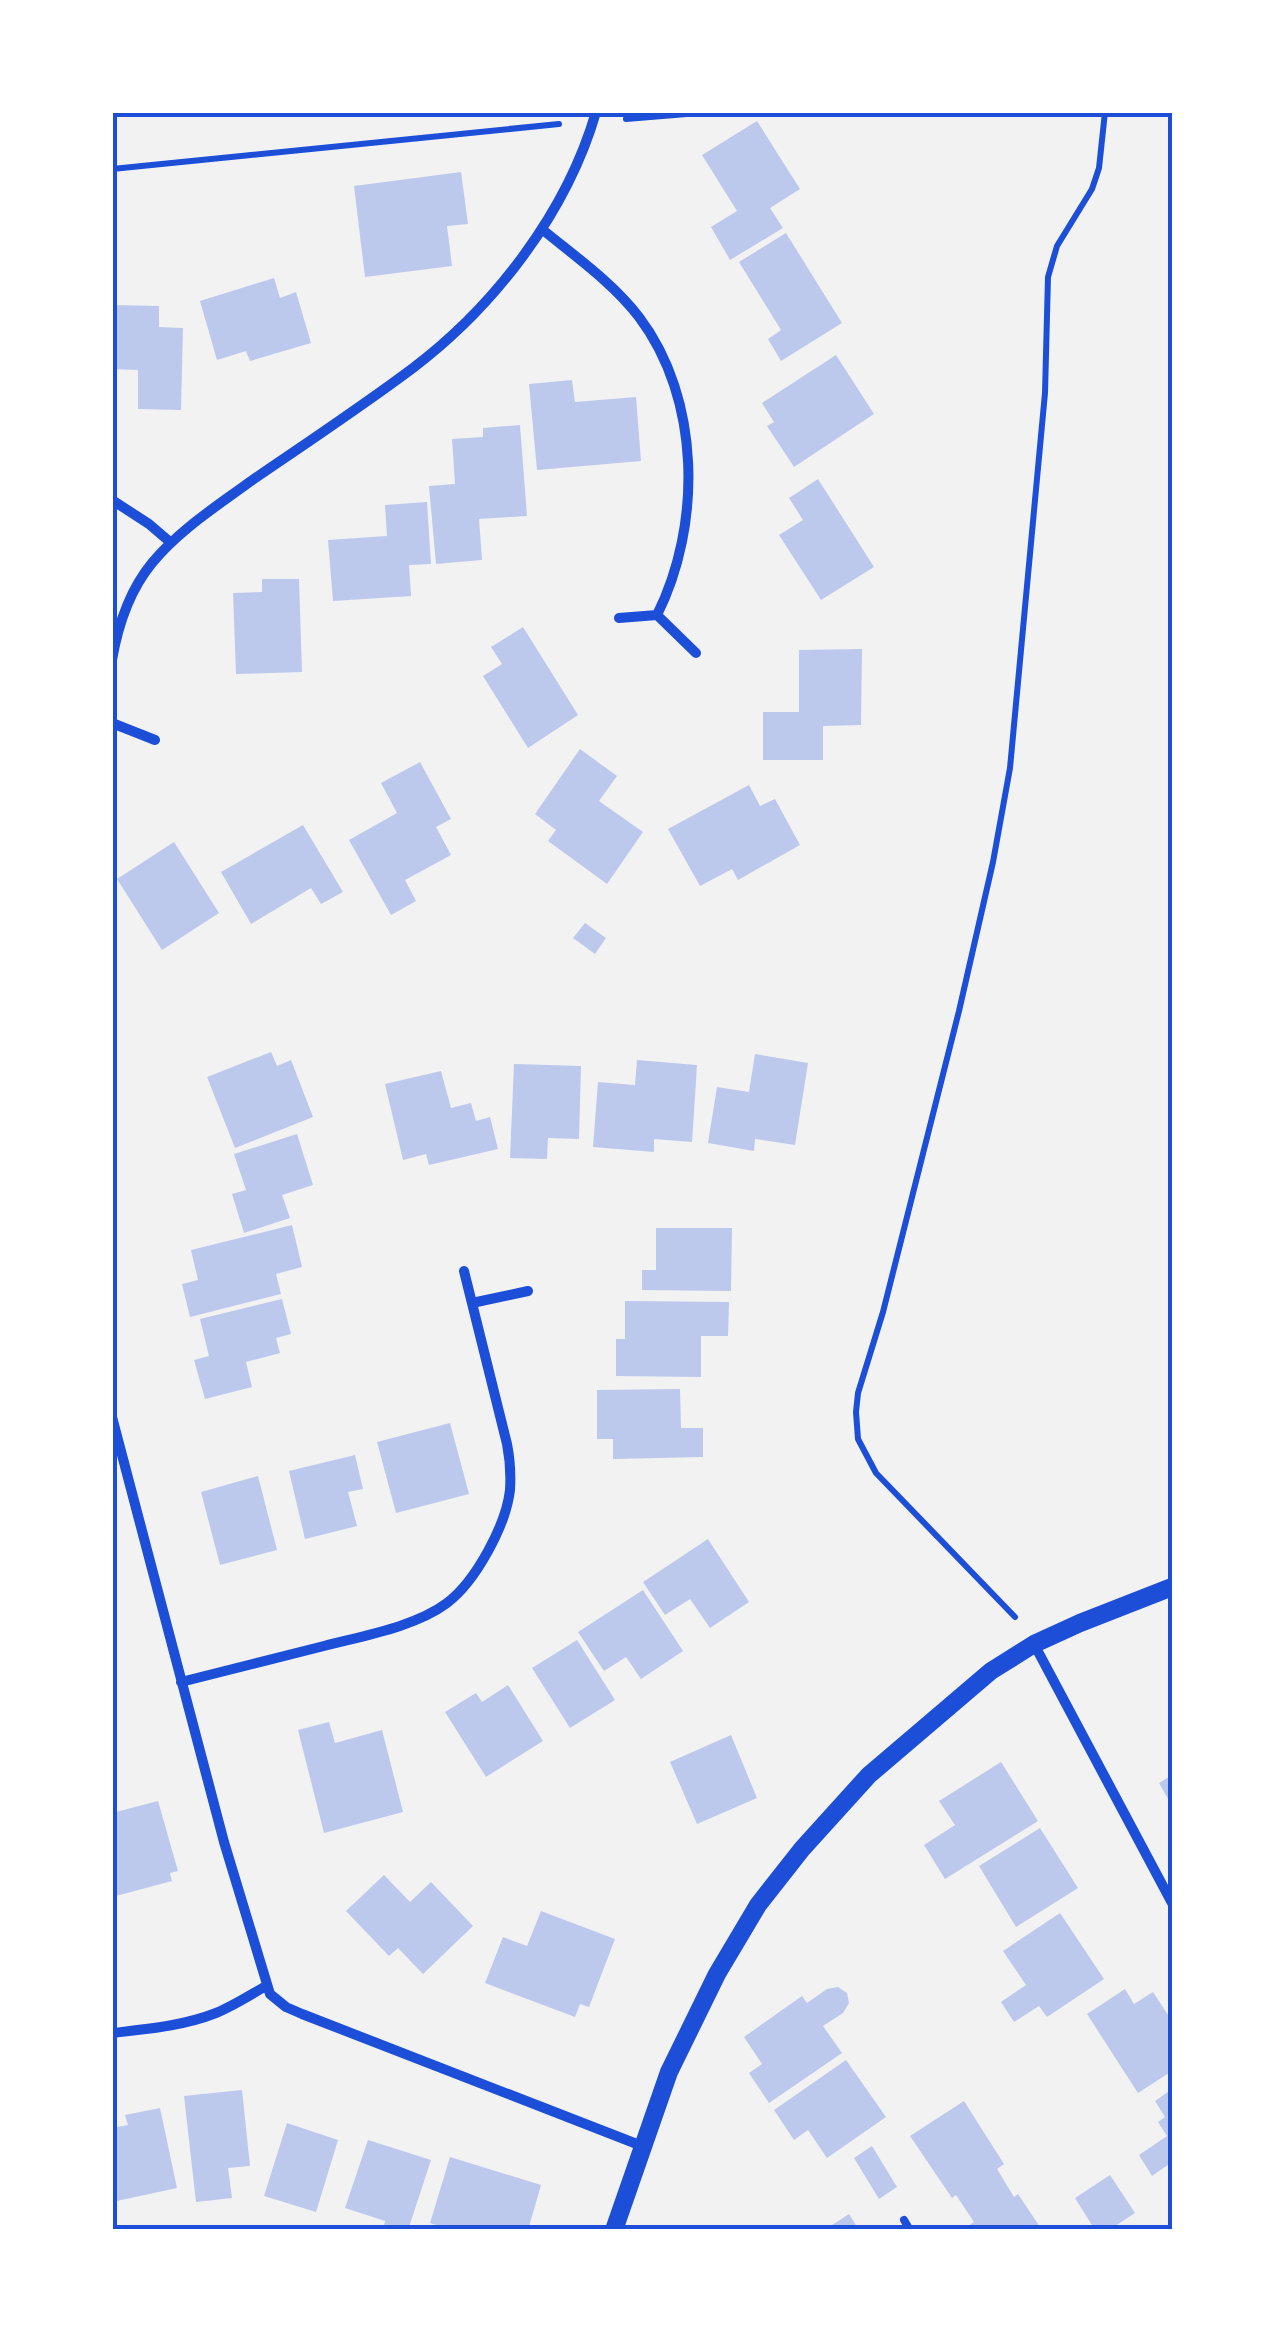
<svg xmlns="http://www.w3.org/2000/svg" width="1285" height="2342" viewBox="0 0 1285 2342" font-family="Helvetica,sans-serif">
	<rect width="100%" height="100%" fill="#f2f2f2"/>
	<!-- building -->
	<path fill="#bdc9ec" d="M 757,121 L 800,189 L 770,208 L 783,228 L 730,260 L 711,227 L 737,211 L 702,155 Z
		M 461,172 L 468,224 L 447,226 L 452,266 L 365,277 L 354,186 Z
		M 786,233 L 842,323 L 781,361 L 768,339 L 781,330 L 739,262 Z
		M 274,278 L 280,298 L 296,292 L 311,343 L 250,361 L 246,351 L 217,360 L 200,301 Z
		M 112,305 L 159,306 L 159,327 L 183,328 L 181,410 L 138,409 L 138,370 L 112,369 Z
		M 836,355 L 874,414 L 794,467 L 767,426 L 774,422 L 762,403 Z
		M 572,380 L 575,402 L 636,397 L 641,461 L 537,470 L 529,384 Z
		M 520,425 L 527,516 L 479,519 L 482,560 L 436,564 L 429,486 L 455,484 L 452,439 L 483,437 L 483,428 Z
		M 818,479 L 874,567 L 821,600 L 779,535 L 803,520 L 789,498 Z
		M 427,502 L 431,564 L 409,565 L 411,596 L 333,601 L 328,540 L 387,536 L 385,505 Z
		M 262,579 L 299,579 L 302,672 L 236,674 L 233,593 L 262,592 Z
		M 523,627 L 578,715 L 528,748 L 483,676 L 502,664 L 491,647 Z
		M 862,649 L 861,725 L 823,726 L 823,760 L 763,760 L 763,712 L 799,712 L 799,650 Z
		M 580,749 L 617,776 L 599,801 L 643,832 L 607,884 L 548,841 L 556,830 L 535,814 Z
		M 420,762 L 451,819 L 436,827 L 451,855 L 405,880 L 416,901 L 391,915 L 349,840 L 397,813 L 381,783 Z
		M 749,785 L 760,806 L 775,799 L 800,845 L 738,880 L 732,869 L 700,886 L 668,829 Z
		M 303,825 L 343,892 L 321,904 L 311,888 L 251,924 L 221,872 Z
		M 174,842 L 219,913 L 162,950 L 117,879 Z
		M 585,923 L 606,938 L 595,954 L 573,938 Z
		M 271,1052 L 277,1066 L 291,1060 L 313,1117 L 235,1148 L 207,1077 Z
		M 755,1054 L 808,1063 L 795,1145 L 755,1139 L 754,1151 L 708,1143 L 717,1087 L 749,1092 Z
		M 637,1060 L 697,1065 L 692,1142 L 654,1139 L 654,1152 L 593,1147 L 598,1082 L 635,1085 Z
		M 514,1064 L 581,1066 L 579,1139 L 548,1138 L 547,1159 L 510,1158 Z
		M 441,1071 L 451,1108 L 471,1103 L 476,1121 L 490,1117 L 498,1149 L 429,1165 L 426,1154 L 403,1160 L 385,1084 Z
		M 297,1134 L 313,1185 L 282,1195 L 290,1218 L 244,1233 L 232,1194 L 246,1190 L 234,1154 Z
		M 292,1225 L 302,1267 L 276,1274 L 281,1294 L 190,1317 L 182,1284 L 198,1280 L 191,1250 Z
		M 656,1228 L 732,1228 L 731,1291 L 642,1290 L 642,1270 L 656,1270 Z
		M 282,1299 L 291,1334 L 276,1338 L 280,1353 L 246,1362 L 252,1387 L 205,1399 L 194,1360 L 209,1356 L 200,1319 Z
		M 625,1301 L 729,1302 L 728,1336 L 701,1336 L 701,1377 L 616,1376 L 616,1339 L 625,1339 Z
		M 680,1389 L 681,1428 L 703,1428 L 703,1457 L 613,1459 L 613,1439 L 597,1439 L 597,1390 Z
		M 450,1423 L 469,1494 L 396,1513 L 377,1442 Z
		M 355,1455 L 363,1489 L 348,1492 L 357,1526 L 305,1539 L 289,1471 Z
		M 258,1476 L 277,1550 L 220,1565 L 201,1492 Z
		M 708,1539 L 749,1602 L 710,1628 L 690,1599 L 665,1615 L 643,1582 Z
		M 643,1590 L 683,1651 L 641,1679 L 626,1657 L 604,1671 L 578,1632 Z
		M 577,1640 L 615,1700 L 570,1728 L 532,1668 Z
		M 508,1685 L 543,1741 L 486,1777 L 445,1712 L 476,1693 L 482,1702 Z
		M 329,1722 L 335,1743 L 382,1730 L 403,1812 L 324,1833 L 298,1730 Z
		M 731,1735 L 757,1798 L 697,1824 L 670,1762 Z
		M 1001,1762 L 1038,1821 L 945,1879 L 924,1845 L 955,1825 L 939,1801 Z
		M 1172,1775 L 1172,1806 L 1159,1783 Z
		M 158,1801 L 178,1871 L 170,1873 L 172,1881 L 112,1897 L 112,1813 Z
		M 1040,1828 L 1078,1888 L 1016,1927 L 979,1866 Z
		M 384,1875 L 410,1902 L 431,1882 L 473,1926 L 423,1974 L 398,1948 L 389,1956 L 346,1911 Z
		M 541,1911 L 615,1939 L 589,2007 L 580,2004 L 575,2017 L 485,1983 L 503,1937 L 527,1946 Z
		M 1060,1913 L 1104,1979 L 1047,2017 L 1039,2006 L 1014,2022 L 1001,2002 L 1026,1985 L 1003,1951 Z
		M 838,1987 L 847,1993 L 849,2003 L 843,2013 L 823,2026 L 842,2053 L 769,2103 L 749,2073 L 762,2064 L 744,2037 L 802,1996 L 807,2003 L 827,1989 Z
		M 1125,1989 L 1134,2004 L 1153,1992 L 1172,2021 L 1172,2071 L 1138,2093 L 1087,2014 Z
		M 846,2060 L 886,2117 L 827,2158 L 808,2130 L 794,2140 L 774,2110 Z
		M 1172,2089 L 1172,2162 L 1152,2176 L 1139,2155 L 1167,2136 L 1158,2122 L 1165,2117 L 1155,2101 Z
		M 242,2090 L 250,2166 L 228,2168 L 232,2198 L 196,2202 L 184,2096 Z
		M 964,2101 L 1004,2164 L 997,2169 L 1014,2197 L 1018,2194 L 1042,2230 L 962,2230 L 974,2222 L 956,2195 L 952,2198 L 910,2136 Z
		M 160,2108 L 177,2188 L 112,2202 L 112,2128 L 128,2125 L 125,2115 Z
		M 287,2123 L 338,2140 L 316,2212 L 264,2196 Z
		M 368,2140 L 431,2160 L 408,2230 L 383,2230 L 385,2221 L 345,2208 Z
		M 872,2146 L 897,2187 L 879,2199 L 854,2158 Z
		M 450,2157 L 541,2185 L 528,2230 L 450,2230 L 430,2223 Z
		M 1110,2175 L 1135,2213 L 1109,2230 L 1095,2230 L 1075,2198 Z
		M 849,2214 L 859,2230 L 830,2230 L 829,2227 Z"/>
	<g fill="none" stroke-linecap="round" stroke-linejoin="round">
		<!-- path -->
		<path stroke="#1d4ed8" stroke-width="6" d="M 626,119 L 711,112
			M 112,169 L 559,124
			M 1015,1617 L 876,1473 L 858,1439 L 856,1412 L 858,1393 L 883,1312 L 959,1011 L 993,862 L 1010,768 L 1045,393 L 1048,277 L 1057,246 L 1092,189 L 1099,168 L 1105,112"/>
		<!-- service -->
		<path stroke="#1d4ed8" stroke-width="8" d="M 904,2220 L 910,2230"/>
		<!-- minor -->
		<path stroke="#1d4ed8" stroke-width="10" d="M 543,230 C 576,257 613,283 639,317 C 701,399 702,525 657,615
			M 112,500 L 149,524 L 170,542
			M 619,618 L 657,615 L 696,653
			M 112,660 C 118,625 129,591 152,563 C 179,530 217,506 251,481 C 305,444 361,407 413,368 C 495,306 567,212 596,112
			M 112,723 L 155,740
			M 472,1303 L 528,1291
			M 112,1417 L 224,1842 L 270,1994 L 286,2007 L 302,2014 L 642,2146
			M 1034,1644 L 1172,1903
			M 181,1682 C 229,1670 276,1658 324,1646 C 362,1636 415,1627 447,1603 C 476,1581 506,1525 510,1490 C 511,1474 510,1459 507,1444 L 464,1271
			M 112,2033 C 147,2029 183,2026 216,2013 C 233,2006 250,1995 266,1986"/>
		<!-- tertiary -->
		<path stroke="#1d4ed8" stroke-width="18" d="M 614,2230 L 669,2072 L 717,1974 L 758,1905 L 802,1849 L 869,1775 L 991,1671 L 1034,1644 L 1080,1623 L 1172,1587"/>
	</g>
	<!-- border -->
	<rect width="1285" height="2342" fill="none" stroke="#ffffff" stroke-width="230"/>
	<rect x="115" y="115" width="1055" height="2112" fill="none" stroke="#1d4ed8" stroke-width="4"/>
</svg>
